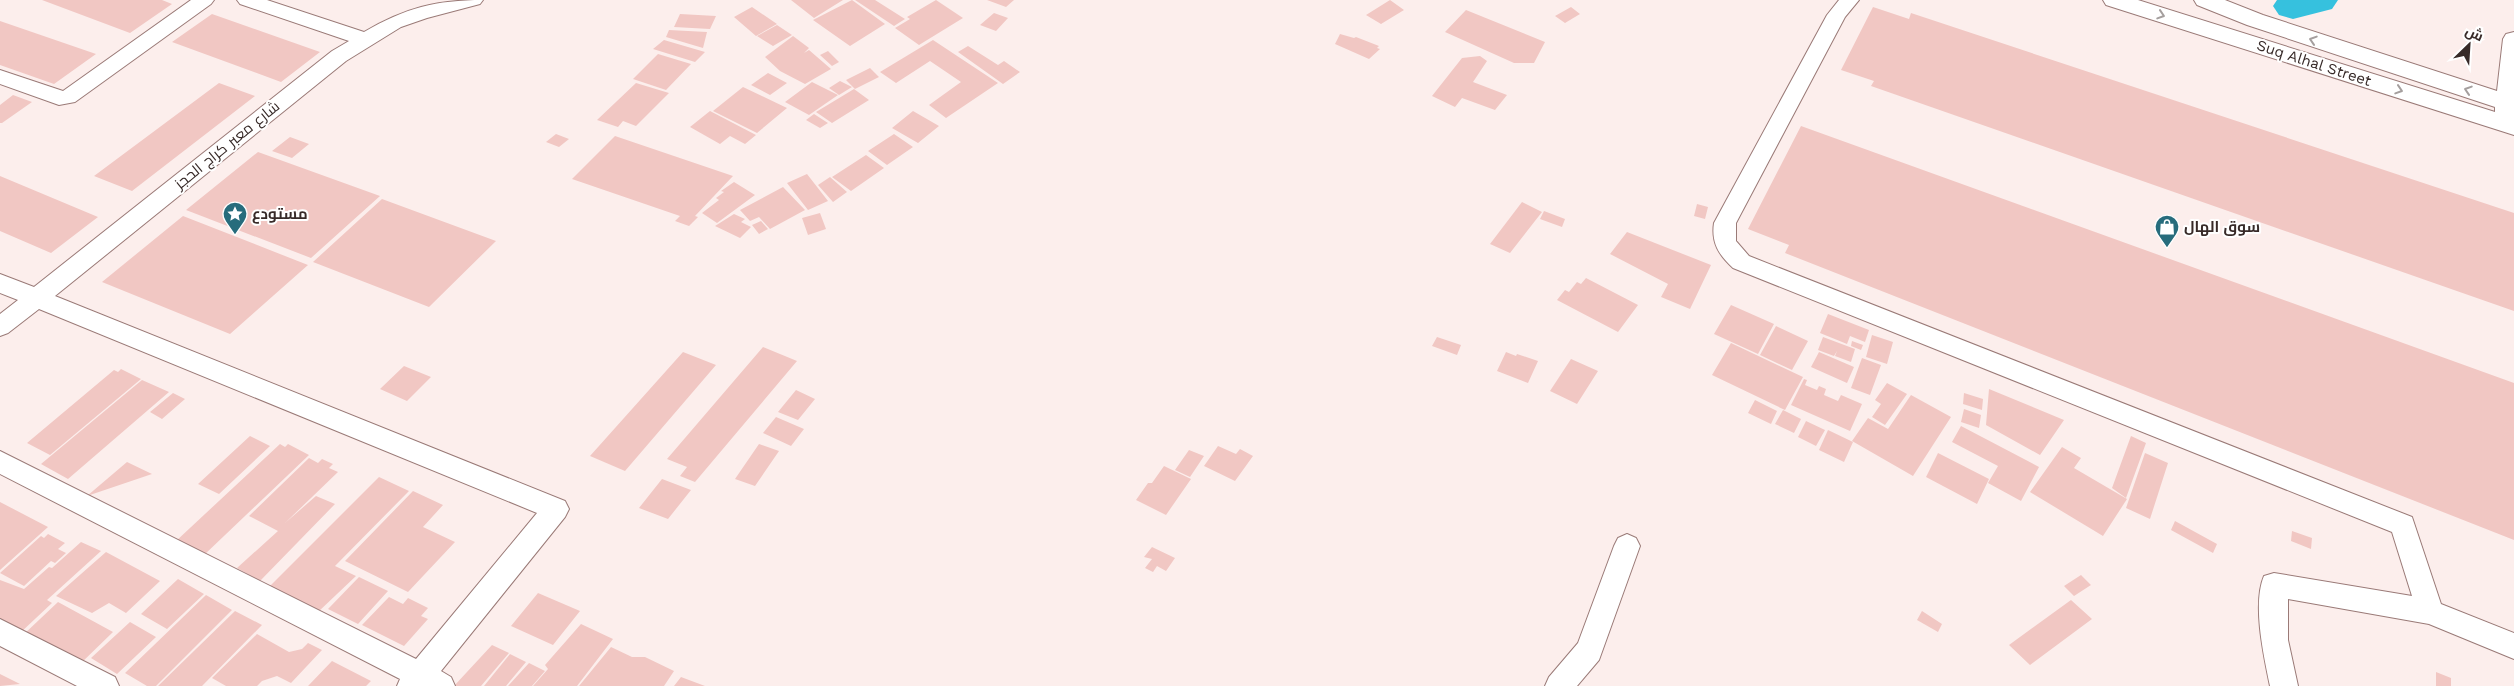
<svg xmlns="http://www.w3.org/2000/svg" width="2514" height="686" viewBox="0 0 2514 686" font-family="'Work Sans',Cairo,sans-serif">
	<rect width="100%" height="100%" fill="#fceeec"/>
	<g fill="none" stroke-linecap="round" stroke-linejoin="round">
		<!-- river -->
		<path fill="#36c1de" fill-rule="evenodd" d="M 2277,0 L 2338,0 L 2332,9 L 2293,19 L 2279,15 L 2273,6 Z"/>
	</g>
	<!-- building -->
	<path fill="#f1c7c3" d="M 42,0 L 162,0 L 172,4 L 130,33 Z
		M 791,0 L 843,0 L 814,18 Z
		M 852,0 L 885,24 L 850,46 L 813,20 Z
		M 855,0 L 875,0 L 905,19 L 894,26 Z
		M 936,0 L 963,18 L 919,45 L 895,28 L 910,19 L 907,17 Z
		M 987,0 L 1014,0 L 1006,7 Z
		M 1390,0 L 1404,10 L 1381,24 L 1366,15 Z
		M 752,7 L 777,24 L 756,36 L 734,17 Z
		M 1571,7 L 1580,14 L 1565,23 L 1555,16 Z
		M 1873,7 L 1909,19 L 1911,13 L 2514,213 L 2514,311 L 1871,86 L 1874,81 L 1841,70 Z
		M 1466,10 L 1545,42 L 1534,63 L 1514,63 L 1445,32 Z
		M 994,13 L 1008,18 L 996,31 L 980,25 Z
		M 212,14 L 320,52 L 281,82 L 172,42 Z
		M 680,14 L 716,16 L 710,29 L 674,27 Z
		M 0,21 L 96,54 L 54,84 L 0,65 Z
		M 777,25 L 792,35 L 773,46 L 757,36 Z
		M 669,30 L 707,32 L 703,48 L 666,37 Z
		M 1340,34 L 1354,38 L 1356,37 L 1379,46 L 1377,48 L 1380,49 L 1369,59 L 1335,44 Z
		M 793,36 L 809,48 L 804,53 L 809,50 L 831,69 L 805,84 L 780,71 L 765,57 Z
		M 664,40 L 705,52 L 695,62 L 653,49 Z
		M 933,40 L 998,83 L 946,118 L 929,105 L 961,82 L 930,61 L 896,83 L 880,72 Z
		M 968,46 L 998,65 L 1004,61 L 1020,72 L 1003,84 L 958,52 Z
		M 828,51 L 839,62 L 832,66 L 820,55 Z
		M 658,54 L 691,64 L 666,90 L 633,79 Z
		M 1480,56 L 1487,61 L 1473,82 L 1507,95 L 1495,110 L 1462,98 L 1455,107 L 1432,96 L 1462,58 Z
		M 870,68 L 879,77 L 855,89 L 846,80 Z
		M 768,73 L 787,83 L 770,95 L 751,85 Z
		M 840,81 L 852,87 L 839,95 L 829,88 Z
		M 812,82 L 838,95 L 809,115 L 785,102 Z
		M 219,83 L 255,96 L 132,191 L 94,176 Z
		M 636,83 L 669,93 L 636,126 L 623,121 L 618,127 L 597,120 Z
		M 743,87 L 787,108 L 757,133 L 713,111 Z
		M 854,89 L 869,100 L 832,123 L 816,112 Z
		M 13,95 L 32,102 L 2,123 L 0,123 L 0,105 Z
		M 710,111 L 756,135 L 745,144 L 730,136 L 720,144 L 690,127 Z
		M 913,111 L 939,126 L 918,143 L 892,128 Z
		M 814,114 L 828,123 L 820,128 L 806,120 Z
		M 1801,126 L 2514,383 L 2514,540 L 1785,253 L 1789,245 L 1748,229 Z
		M 556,134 L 569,139 L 559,147 L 546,142 Z
		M 894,134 L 913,147 L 887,165 L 868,151 Z
		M 615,136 L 733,176 L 695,216 L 698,217 L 689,226 L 675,221 L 680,216 L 572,179 Z
		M 290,137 L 309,144 L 292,158 L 272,151 Z
		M 258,152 L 380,196 L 311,258 L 186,210 Z
		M 866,155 L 884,168 L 851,191 L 832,177 Z
		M 807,174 L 828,201 L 808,210 L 787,183 Z
		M 0,176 L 98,217 L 51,253 L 0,231 Z
		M 830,177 L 847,192 L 833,202 L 818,185 Z
		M 734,182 L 755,195 L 717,223 L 702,213 L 719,200 L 716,198 L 724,192 L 721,191 Z
		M 783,187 L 805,210 L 770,229 L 759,217 L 750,221 L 740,210 Z
		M 382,199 L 496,241 L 429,307 L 313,262 Z
		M 1522,202 L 1542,212 L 1510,253 L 1490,244 Z
		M 1697,204 L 1708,207 L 1705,219 L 1694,216 Z
		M 1544,211 L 1565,219 L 1562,227 L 1540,219 Z
		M 820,213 L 826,229 L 808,235 L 802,218 Z
		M 734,214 L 745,219 L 741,222 L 751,227 L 740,238 L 715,226 Z
		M 183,216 L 308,265 L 230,334 L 102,282 Z
		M 761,221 L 768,229 L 759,234 L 752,225 Z
		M 1627,232 L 1711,265 L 1690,309 L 1661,297 L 1668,284 L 1610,254 Z
		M 1586,278 L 1638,305 L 1618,332 L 1557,300 L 1565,290 L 1569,292 L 1577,282 L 1581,284 Z
		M 1731,305 L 1774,324 L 1758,354 L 1714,334 Z
		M 1828,314 L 1869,330 L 1865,342 L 1850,336 L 1847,344 L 1820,333 Z
		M 1776,326 L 1808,341 L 1792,370 L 1760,355 Z
		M 1872,335 L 1893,342 L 1887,364 L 1866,357 Z
		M 1437,337 L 1461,345 L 1457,355 L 1432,346 Z
		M 1823,337 L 1855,349 L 1851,362 L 1835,356 L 1837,351 L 1834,356 L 1818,350 Z
		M 1852,341 L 1863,345 L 1861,350 L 1851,346 Z
		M 1731,343 L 1803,377 L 1785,410 L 1712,375 Z
		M 763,347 L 797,361 L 695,482 L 680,476 L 687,467 L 667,459 Z
		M 683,352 L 716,365 L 625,471 L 590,456 Z
		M 1506,352 L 1516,356 L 1517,354 L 1538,361 L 1528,383 L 1497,371 Z
		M 1819,352 L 1854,367 L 1847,383 L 1811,367 Z
		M 1862,358 L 1881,365 L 1870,395 L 1851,388 Z
		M 1571,359 L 1598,371 L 1577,404 L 1550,391 Z
		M 404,366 L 431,377 L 407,401 L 380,389 Z
		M 121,369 L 141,379 L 50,455 L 27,443 L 114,370 L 118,372 Z
		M 1804,379 L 1807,380 L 1805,385 L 1817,390 L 1819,386 L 1826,389 L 1824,395 L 1838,401 L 1841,395 L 1862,404 L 1850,431 L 1791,405 Z
		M 142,380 L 169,392 L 68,479 L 41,464 Z
		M 1887,383 L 1907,394 L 1885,425 L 1872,417 L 1881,404 L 1875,400 Z
		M 1989,389 L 2064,420 L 2040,455 L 1986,425 Z
		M 796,390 L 815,399 L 798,420 L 778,412 Z
		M 173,393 L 185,399 L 162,419 L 150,412 Z
		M 1964,393 L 1983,399 L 1982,410 L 1963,404 Z
		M 1911,395 L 1951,417 L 1913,476 L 1852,441 L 1868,418 L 1888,429 Z
		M 1755,400 L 1777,411 L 1771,424 L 1748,413 Z
		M 1964,409 L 1981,415 L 1979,428 L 1961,422 Z
		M 1783,410 L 1801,419 L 1794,433 L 1775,424 Z
		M 776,417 L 804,429 L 791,446 L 763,433 Z
		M 1806,421 L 1825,430 L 1816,446 L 1798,437 Z
		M 1961,426 L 2039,467 L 2021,501 L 1988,483 L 1998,466 L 1952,442 Z
		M 1828,430 L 1853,442 L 1844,462 L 1819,450 Z
		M 250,436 L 270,446 L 219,494 L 198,484 Z
		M 2131,436 L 2146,443 L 2126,498 L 2112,488 Z
		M 280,444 L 285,447 L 288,444 L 309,455 L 203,556 L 175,542 Z
		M 759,444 L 779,451 L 755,486 L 735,479 Z
		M 1218,446 L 1236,454 L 1240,449 L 1253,456 L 1235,481 L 1204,466 Z
		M 2062,447 L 2081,458 L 2074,468 L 2127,499 L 2103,536 L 2030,492 Z
		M 1189,450 L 1204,456 L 1190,477 L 1175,470 Z
		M 1938,453 L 1989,479 L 1977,504 L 1926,477 Z
		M 2145,453 L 2168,463 L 2150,519 L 2126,508 Z
		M 309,458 L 318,463 L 322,459 L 333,464 L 329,468 L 338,472 L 285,523 L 316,496 L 335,504 L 260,581 L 237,568 L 278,531 L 249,516 Z
		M 127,462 L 152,474 L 87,496 Z
		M 1164,466 L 1191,479 L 1166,515 L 1136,500 L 1148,483 L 1152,483 Z
		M 379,477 L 409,491 L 335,566 L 356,576 L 317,613 L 268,588 Z
		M 662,479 L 691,490 L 668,519 L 639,508 Z
		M 413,491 L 443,505 L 423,527 L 455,542 L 408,592 L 345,561 Z
		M 0,502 L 48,527 L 0,570 Z
		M 2175,521 L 2217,544 L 2213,553 L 2171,530 Z
		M 2292,531 L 2312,538 L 2311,549 L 2291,541 Z
		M 48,534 L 65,543 L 58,549 L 66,553 L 55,563 L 51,561 L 24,586 L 0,573 L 41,536 L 44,538 Z
		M 81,542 L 101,551 L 47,600 L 52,603 L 19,634 L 0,624 L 0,580 L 24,589 L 49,567 L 52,568 Z
		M 1152,547 L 1175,558 L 1166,571 L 1157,566 L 1153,572 L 1145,568 L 1152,559 L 1144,557 Z
		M 106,552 L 160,581 L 126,613 L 109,603 L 92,613 L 56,596 Z
		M 2081,575 L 2091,585 L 2074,596 L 2064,586 Z
		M 359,577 L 388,591 L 358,624 L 328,609 Z
		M 178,579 L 204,594 L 167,629 L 141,614 Z
		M 538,593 L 580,611 L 553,645 L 511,626 Z
		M 206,595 L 232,610 L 156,686 L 147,686 L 125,673 Z
		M 389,597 L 403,604 L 408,598 L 428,608 L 421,616 L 428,619 L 404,646 L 362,625 Z
		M 2071,600 L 2092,619 L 2030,665 L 2009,645 Z
		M 58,602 L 113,632 L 77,667 L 22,636 Z
		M 235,611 L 262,625 L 202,686 L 158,686 Z
		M 1922,611 L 1942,624 L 1938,632 L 1917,620 Z
		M 130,622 L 156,637 L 117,674 L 91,658 Z
		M 581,624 L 613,639 L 577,686 L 533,686 L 548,669 L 545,665 Z
		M 257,634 L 289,652 L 302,649 L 308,643 L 322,650 L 291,683 L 277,676 L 262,681 L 257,686 L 226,686 L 212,678 Z
		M 492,645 L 509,653 L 481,686 L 454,686 Z
		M 611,647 L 632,657 L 645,657 L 674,671 L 664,686 L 579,686 Z
		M 510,654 L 526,662 L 506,686 L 484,686 Z
		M 332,661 L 371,681 L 366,686 L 308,686 Z
		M 529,663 L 545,671 L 532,686 L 508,686 Z
		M 2436,672 L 2451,678 L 2451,686 L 2436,686 Z
		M 0,674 L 20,684 L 0,686 Z
		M 681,677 L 705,686 L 674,686 Z"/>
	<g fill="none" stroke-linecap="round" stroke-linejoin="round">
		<defs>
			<path id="street" d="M 191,0 L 214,0 L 211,4 L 75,102 L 59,105 L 0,84 L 0,70 L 63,91 Z
				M 237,0 L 267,0 L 364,32 C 405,8 436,0 483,0 L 480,4 L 427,18 L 401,27 L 346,61 L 55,296 L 565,501 L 569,509 L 565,517 L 441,671 L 451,677 L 455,686 L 397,686 L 400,679 L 0,474 L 0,451 L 416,659 L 537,513 L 39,309 L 8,333 L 0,336 L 0,314 L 18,300 L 0,293 L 0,274 L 34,287 L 332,51 L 349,41 L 240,4 Z
				M 1839,0 L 1859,0 L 1845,17 L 1736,223 L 1736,241 L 1749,256 L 2412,517 L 2441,604 L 2514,633 L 2514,659 L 2429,624 L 2288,599 L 2288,640 L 2298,686 L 2270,686 C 2264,657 2252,604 2264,576 L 2274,573 L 2412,596 L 2392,532 L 1733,268 C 1719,255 1711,243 1714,223 L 1827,15 Z
				M 1627,534 L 1636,538 L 1640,546 L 1599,660 L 1577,686 L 1545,686 L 1549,677 L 1578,643 L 1614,546 L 1618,538 Z
				M 0,619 L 115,677 L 119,686 L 77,686 L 0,646 Z"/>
			<path id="secondary" d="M 2103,0 L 2138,0 L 2495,112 L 2495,107 L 2247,25 L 2197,5 L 2194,0 L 2225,0 L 2263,15 L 2497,91 L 2503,39 L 2506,34 L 2514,32 L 2514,135 L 2106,5 Z"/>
		</defs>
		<!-- street casing -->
		<use href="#street" stroke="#9a7a77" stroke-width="2"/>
		<!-- secondary casing -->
		<use href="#secondary" stroke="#9a7a77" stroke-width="2"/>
		<!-- street -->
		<use href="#street" fill="#fff" fill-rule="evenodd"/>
		<!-- secondary -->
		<use href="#secondary" fill="#fff" fill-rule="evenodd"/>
	</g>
	<!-- one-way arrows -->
	<defs><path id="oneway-chevron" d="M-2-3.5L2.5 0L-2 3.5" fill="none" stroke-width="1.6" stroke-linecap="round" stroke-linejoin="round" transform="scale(1.25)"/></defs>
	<g stroke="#a59f9e">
		<use href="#oneway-chevron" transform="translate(2161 15) rotate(18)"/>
		<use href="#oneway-chevron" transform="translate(2313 40) rotate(-162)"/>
		<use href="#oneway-chevron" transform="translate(2399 90) rotate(18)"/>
		<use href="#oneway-chevron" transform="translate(2468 90) rotate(-162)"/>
	</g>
	<!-- icons -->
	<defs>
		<symbol id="sight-pin" viewBox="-11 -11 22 30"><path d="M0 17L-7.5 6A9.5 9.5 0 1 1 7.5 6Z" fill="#276c7c" stroke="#fff"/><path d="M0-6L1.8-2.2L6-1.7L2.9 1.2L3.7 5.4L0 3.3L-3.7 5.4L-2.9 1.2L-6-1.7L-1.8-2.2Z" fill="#fff"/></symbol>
		<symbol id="shop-pin" viewBox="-11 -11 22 30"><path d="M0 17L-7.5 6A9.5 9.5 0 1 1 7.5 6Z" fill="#276c7c" stroke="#fff"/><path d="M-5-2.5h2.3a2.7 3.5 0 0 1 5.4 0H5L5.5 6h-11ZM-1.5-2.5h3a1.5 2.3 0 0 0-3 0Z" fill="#fff"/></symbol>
	</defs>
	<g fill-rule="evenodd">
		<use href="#sight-pin" x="221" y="200" width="28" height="38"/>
		<use href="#shop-pin" x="2153" y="213" width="28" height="38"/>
	</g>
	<g text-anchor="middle" stroke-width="4" stroke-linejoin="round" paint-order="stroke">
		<!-- street labels -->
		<g font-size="15" fill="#372a28" stroke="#fff">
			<text transform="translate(2314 63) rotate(18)" y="5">Suq Alhal Street</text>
			<text transform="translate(227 145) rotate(-39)" y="5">شارع معبر كراج الحجز</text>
		</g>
		<!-- poi labels -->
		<g font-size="15" font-weight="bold" fill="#372a28" stroke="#fff" text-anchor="start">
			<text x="252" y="219">مستودع</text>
			<text x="2184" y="232">سوق الهال</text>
		</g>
	</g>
	<!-- north arrow -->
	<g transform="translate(2469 45) rotate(25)" stroke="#ffffff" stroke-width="4" paint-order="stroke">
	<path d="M0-4L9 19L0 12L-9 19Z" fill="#372a28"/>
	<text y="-8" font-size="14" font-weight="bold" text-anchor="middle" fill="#372a28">ش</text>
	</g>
</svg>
